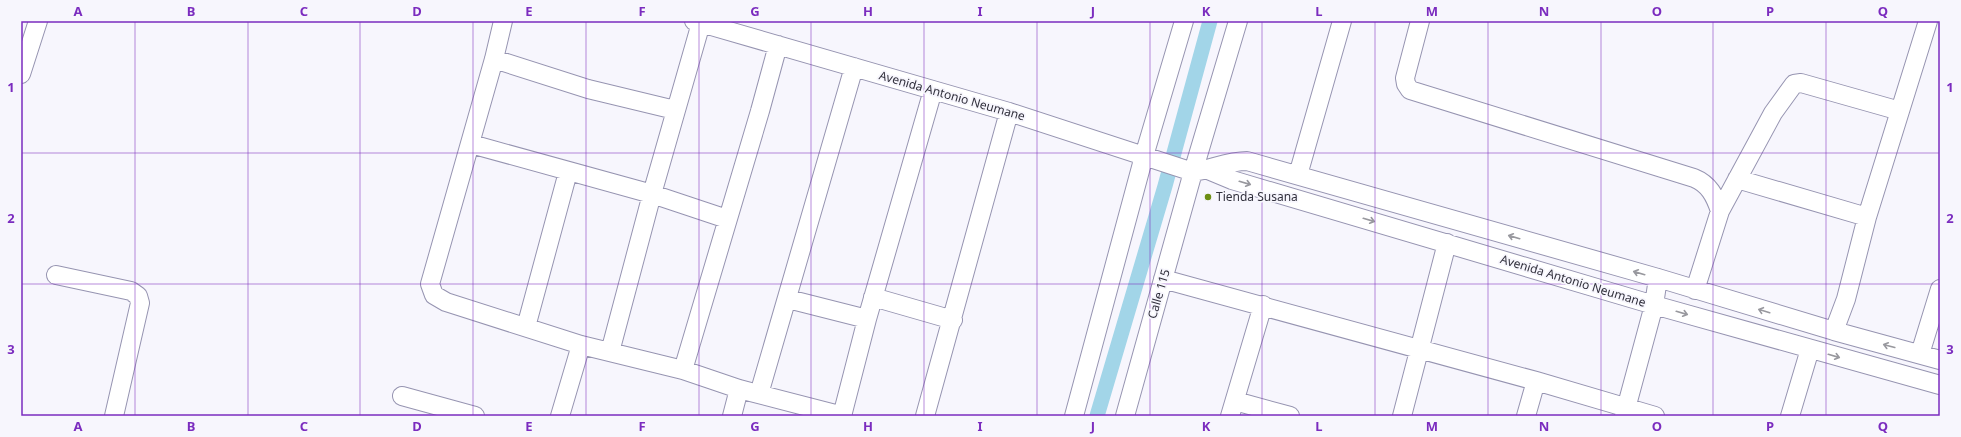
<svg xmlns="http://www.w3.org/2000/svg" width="1961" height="437" viewBox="0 0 1961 437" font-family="'Noto Sans',sans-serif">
	<rect width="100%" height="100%" fill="#f7f6fd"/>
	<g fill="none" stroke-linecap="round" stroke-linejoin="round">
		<!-- canal -->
		<path stroke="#a2d5e8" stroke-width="15" d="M 1097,416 L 1165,186 L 1210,21"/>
		<defs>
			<path id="minor" d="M 503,21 L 494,59 L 430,284 L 434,295 L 446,302 L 581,345 L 683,370 L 739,389 L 843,416
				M 694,21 L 1009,112 L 1193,172 C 1212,169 1228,161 1247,161 L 1658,278 L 1834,331 L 1940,360
				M 1420,21 L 1405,78 L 1406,84 L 1410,90 L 1694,178 C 1709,184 1715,196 1720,211 L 1695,290
				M 494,59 L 588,89 L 675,110
				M 21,74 L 38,21
				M 471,144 L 652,194 L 727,219
				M 1208,170 L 1232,180 L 1654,305 L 1940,385
				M 1298,175 L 1342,21
				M 1737,179 L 1867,217
				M 1720,211 L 1773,113 L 1794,84 L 1801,83 L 1900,111
				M 56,275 L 131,291 L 138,296 L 140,303 L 114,416
				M 1163,279 L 1536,381 L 1655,416
				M 873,297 L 953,320
				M 788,299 L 867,319
				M 526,327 L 568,172
				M 1834,331 L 1846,299 L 1867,217 L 1928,21
				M 610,352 L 652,194 L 701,23
				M 1920,354 L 1940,289
				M 683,370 L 760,111 L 778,45
				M 759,394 L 854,67
				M 402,396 L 475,416
				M 1235,401 L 1290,416
				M 560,416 L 581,345
				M 732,416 L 739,389
				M 842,416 L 867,319 L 933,90
				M 925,416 L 1009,112
				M 1074,416 L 1144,156 L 1184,21
				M 1125,416 L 1193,172 L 1238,21
				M 1230,416 L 1263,305
				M 1402,416 L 1447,243
				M 1526,416 L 1536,381
				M 1624,416 L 1654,305 L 1658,278
				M 1790,416 L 1810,349"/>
		</defs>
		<!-- minor casing -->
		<use href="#minor" stroke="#9694b1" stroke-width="20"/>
		<!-- minor -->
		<use href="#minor" stroke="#fff" stroke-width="18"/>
	</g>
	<!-- one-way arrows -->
	<defs><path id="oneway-shaft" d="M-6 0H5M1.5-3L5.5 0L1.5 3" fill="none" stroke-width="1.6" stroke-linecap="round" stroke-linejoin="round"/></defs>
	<g stroke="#98989e">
		<use href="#oneway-shaft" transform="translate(1245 183) rotate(16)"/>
		<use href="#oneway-shaft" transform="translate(1369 220) rotate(16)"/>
		<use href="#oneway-shaft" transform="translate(1514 237) rotate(-164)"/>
		<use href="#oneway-shaft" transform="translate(1639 273) rotate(-164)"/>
		<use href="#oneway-shaft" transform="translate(1764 311) rotate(-163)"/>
		<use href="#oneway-shaft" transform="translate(1682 313) rotate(16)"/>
		<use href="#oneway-shaft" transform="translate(1889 346) rotate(-165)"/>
		<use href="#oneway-shaft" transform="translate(1834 356) rotate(16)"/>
	</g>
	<!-- grid -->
	<path fill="none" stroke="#7b2cbf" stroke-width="1" stroke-opacity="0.55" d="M 135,21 L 135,416M 248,21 L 248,416M 360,21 L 360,416M 473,21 L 473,416M 586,21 L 586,416M 699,21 L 699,416M 811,21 L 811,416M 924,21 L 924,416M 1037,21 L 1037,416M 1150,21 L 1150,416M 1262,21 L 1262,416M 1375,21 L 1375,416M 1488,21 L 1488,416M 1601,21 L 1601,416M 1713,21 L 1713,416M 1826,21 L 1826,416M 21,153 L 1940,153M 21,284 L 1940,284"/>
	<!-- markers -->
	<circle fill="#6d8e14" stroke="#f7f6fd" stroke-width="1.5" cx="1208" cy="197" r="4"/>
	<g text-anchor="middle" stroke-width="3.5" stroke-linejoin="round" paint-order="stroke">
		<!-- street labels -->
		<g font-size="12" fill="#31303c" stroke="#f7f6fd">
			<text transform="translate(952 96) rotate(16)" y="4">Avenida Antonio Neumane</text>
			<text transform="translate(1573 281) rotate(17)" y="4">Avenida Antonio Neumane</text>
			<text transform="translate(1159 294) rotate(-74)" y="4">Calle 115</text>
		</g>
		<!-- poi labels -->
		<g font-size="12" fill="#31303c" stroke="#f7f6fd" text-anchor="start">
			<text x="1216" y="201">Tienda Susana</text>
		</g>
	</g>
	<!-- border -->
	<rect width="1961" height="437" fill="none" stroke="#f7f6fd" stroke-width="44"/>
	<rect x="22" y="22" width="1917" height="393" fill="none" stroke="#7b2cbf" stroke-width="1.5"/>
	<g font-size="13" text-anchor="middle" font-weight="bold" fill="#7b2cbf">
		<text x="78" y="16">A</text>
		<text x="191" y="16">B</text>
		<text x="304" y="16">C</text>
		<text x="417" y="16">D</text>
		<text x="529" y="16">E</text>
		<text x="642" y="16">F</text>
		<text x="755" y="16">G</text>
		<text x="868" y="16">H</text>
		<text x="980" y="16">I</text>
		<text x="1093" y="16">J</text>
		<text x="1206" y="16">K</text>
		<text x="1319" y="16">L</text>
		<text x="1432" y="16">M</text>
		<text x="1544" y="16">N</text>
		<text x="1657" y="16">O</text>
		<text x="1770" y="16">P</text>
		<text x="1883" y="16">Q</text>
		<text x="11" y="92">1</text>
		<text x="1950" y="92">1</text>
		<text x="11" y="223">2</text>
		<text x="1950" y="223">2</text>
		<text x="11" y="354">3</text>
		<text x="1950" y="354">3</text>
		<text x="78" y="431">A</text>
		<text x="191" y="431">B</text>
		<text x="304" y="431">C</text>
		<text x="417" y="431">D</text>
		<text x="529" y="431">E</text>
		<text x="642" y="431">F</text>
		<text x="755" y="431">G</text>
		<text x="868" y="431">H</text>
		<text x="980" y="431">I</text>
		<text x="1093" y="431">J</text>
		<text x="1206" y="431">K</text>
		<text x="1319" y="431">L</text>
		<text x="1432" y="431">M</text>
		<text x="1544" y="431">N</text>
		<text x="1657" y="431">O</text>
		<text x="1770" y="431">P</text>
		<text x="1883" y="431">Q</text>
	</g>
</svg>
